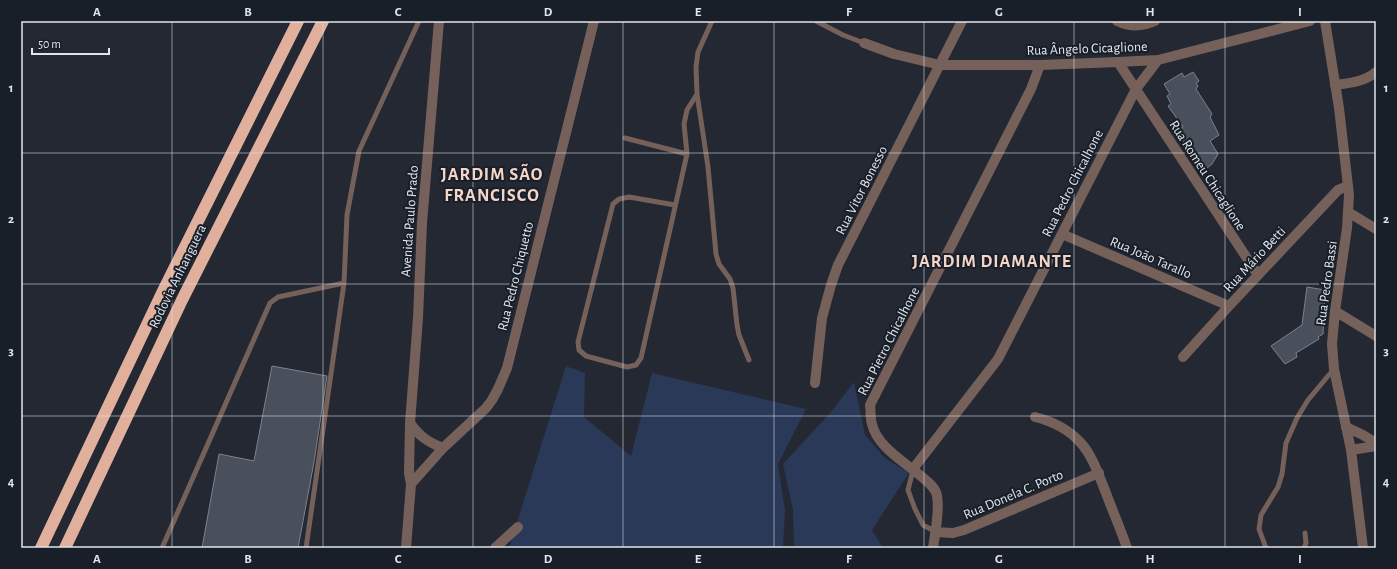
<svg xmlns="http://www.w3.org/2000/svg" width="1397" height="569" viewBox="0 0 1397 569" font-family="'Alegreya Sans',sans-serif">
	<rect width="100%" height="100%" fill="#232833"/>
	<!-- green -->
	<path fill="#2a3958" d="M 566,366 L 585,373 L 584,417 L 631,456 L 652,373 L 806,409 L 778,464 L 785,510 L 783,548 L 509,548 Z
		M 854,382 L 865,435 L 885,458 L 909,473 L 872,530 L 883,548 L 794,548 L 793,510 L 783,464 L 831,412 Z"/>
	<!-- building -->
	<path fill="#49505c" stroke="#7b828f" d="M 1193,72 L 1199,81 L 1196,83 L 1198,86 L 1196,89 L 1212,114 L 1210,117 L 1219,135 L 1210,141 L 1218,154 L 1212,164 L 1201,173 L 1177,130 L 1183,127 L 1168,106 L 1171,104 L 1167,96 L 1170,94 L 1164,84 L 1182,73 L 1184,77 Z
		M 1307,287 L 1325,290 L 1323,334 L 1318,337 L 1319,339 L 1296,353 L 1297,357 L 1285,364 L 1271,346 L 1302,325 Z
		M 272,366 L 327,376 L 314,462 L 298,548 L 202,548 L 219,454 L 254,461 Z"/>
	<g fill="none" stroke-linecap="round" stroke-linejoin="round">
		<!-- service -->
		<path stroke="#75615a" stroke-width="5" d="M 712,21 L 698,52 L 696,67 L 697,94 L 708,167 L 716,254 L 719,264 L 730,279 L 733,288 L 737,325 L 739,335 L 749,360
			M 816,21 L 843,35 L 864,43
			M 625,138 L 687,154
			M 675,205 L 629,197 L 619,199 L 613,204 L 578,342 L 579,350 L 586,356 L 627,367 L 636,365 L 641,358 L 687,154 L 684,124 L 687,110 L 697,94
			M 913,470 L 908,490 L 915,509 L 923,525 L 936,532
			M 162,548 L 270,303 L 278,297 L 344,283
			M 306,548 L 344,283 L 347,215 L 359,151 L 419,21
			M 1266,548 L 1259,529 L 1261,515 L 1278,487 L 1282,474 L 1286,443 L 1297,418 L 1308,400 L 1333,370
			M 1304,548 L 1306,543 L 1305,533"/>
		<!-- minor -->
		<path stroke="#75615a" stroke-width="10" d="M 1117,21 C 1130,27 1141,27 1155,21
			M 864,43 L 894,54 L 940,65 L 1040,65 L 1118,62 L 1158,60 L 1310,21
			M 1118,62 L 1258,275
			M 1335,85 C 1350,83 1364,82 1376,72
			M 1348,212 L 1376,229
			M 1062,234 L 1229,306
			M 1335,311 L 1376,336
			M 1183,357 L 1229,306 L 1338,190 L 1348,186
			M 815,383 L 822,318 L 831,285 L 838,265 L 962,21
			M 1035,417 C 1051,421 1068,429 1080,442 C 1093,456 1099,476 1106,493 C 1113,512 1121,530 1127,548
			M 410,423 C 420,437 428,442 443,448
			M 1346,427 L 1363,435 L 1376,443
			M 1351,450 L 1376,446
			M 913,469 L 998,359 L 1136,89 L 1158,60
			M 411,484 L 443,448 L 486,408 L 492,400 L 498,389 L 507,368 L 594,21
			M 936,532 L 953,533 L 964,530 L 1099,473
			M 406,548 L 411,484 L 409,473 L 410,423 L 418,318 L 422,223 L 439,21
			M 495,548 L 518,527
			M 933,548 C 935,533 940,511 937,496 C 936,488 928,482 922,477 C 905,462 877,447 872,424 C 870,418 871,411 870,405 L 1031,89 L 1040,65"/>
		<!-- tertiary -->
		<path stroke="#75615a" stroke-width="10" d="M 1325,21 L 1339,108 L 1349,195 L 1347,228 L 1335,311 L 1332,344 L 1334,369 L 1351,450 L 1363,548"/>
		<!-- motorway -->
		<path stroke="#e1b09d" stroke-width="12" d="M 41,548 L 163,291 L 298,21
			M 65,548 L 182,300 L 323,21"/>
	</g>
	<!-- grid -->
	<path fill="none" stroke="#e1e5ec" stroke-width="1" stroke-opacity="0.55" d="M 172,21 L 172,548M 323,21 L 323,548M 473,21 L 473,548M 623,21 L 623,548M 774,21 L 774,548M 924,21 L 924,548M 1074,21 L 1074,548M 1225,21 L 1225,548M 21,153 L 1376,153M 21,284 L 1376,284M 21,416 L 1376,416"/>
	<g text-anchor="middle" stroke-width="4" stroke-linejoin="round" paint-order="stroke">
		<!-- street labels -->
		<g font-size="14" fill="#e1e5ec" stroke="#191f29">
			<text transform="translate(1087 48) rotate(-2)" y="5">Rua Ângelo Cicaglione</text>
			<text transform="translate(1208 175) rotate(57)" y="5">Rua Romeu Chicaglione</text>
			<text transform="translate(1072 183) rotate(-63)" y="5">Rua Pedro Chicalhone</text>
			<text transform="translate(861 190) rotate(-63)" y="5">Rua Vitor Bonesso</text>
			<text transform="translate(409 221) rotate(-86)" y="5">Avenida Paulo Prado</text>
			<text transform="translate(1151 257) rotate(23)" y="5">Rua João Tarallo</text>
			<text transform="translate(1254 259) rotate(-47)" y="5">Rua Mário Betti</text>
			<text transform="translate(177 276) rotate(-64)" y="5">Rodovia Anhanguera</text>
			<text transform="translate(515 276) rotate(-76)" y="5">Rua Pedro Chiquetto</text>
			<text transform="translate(1326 283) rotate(-82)" y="5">Rua Pedro Bassi</text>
			<text transform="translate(888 341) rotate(-63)" y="5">Rua Pietro Chicalhone</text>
			<text transform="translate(1013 494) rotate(-23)" y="5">Rua Donela C. Porto</text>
		</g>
		<!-- district labels -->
		<g font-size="18" font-weight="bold" letter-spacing="1" fill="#f5d5c8" stroke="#191f29">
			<text x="492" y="180">JARDIM SÃO<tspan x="492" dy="21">FRANCISCO</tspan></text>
			<text x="992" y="267">JARDIM DIAMANTE</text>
		</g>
	</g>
	<!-- border -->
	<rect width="1397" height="569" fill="none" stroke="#191f29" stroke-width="44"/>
	<!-- scale -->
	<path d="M32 48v6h77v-6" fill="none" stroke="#e1e5ec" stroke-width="2"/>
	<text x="38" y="48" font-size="12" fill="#e1e5ec" stroke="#191f29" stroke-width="3" paint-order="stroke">50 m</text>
	<rect x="22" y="22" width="1353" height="525" fill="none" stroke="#e1e5ec" stroke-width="1.5"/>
	<g font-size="13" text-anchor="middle" font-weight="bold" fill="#e1e5ec">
		<text x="97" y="16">A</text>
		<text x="248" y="16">B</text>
		<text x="398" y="16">C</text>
		<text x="548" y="16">D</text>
		<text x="698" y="16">E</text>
		<text x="849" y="16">F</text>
		<text x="999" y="16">G</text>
		<text x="1150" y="16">H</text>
		<text x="1300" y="16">I</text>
		<text x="11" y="92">1</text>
		<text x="1386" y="92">1</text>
		<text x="11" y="223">2</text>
		<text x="1386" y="223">2</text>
		<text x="11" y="355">3</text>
		<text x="1386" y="355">3</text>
		<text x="11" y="486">4</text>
		<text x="1386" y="486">4</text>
		<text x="97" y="563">A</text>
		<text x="248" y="563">B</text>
		<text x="398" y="563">C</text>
		<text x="548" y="563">D</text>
		<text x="698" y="563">E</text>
		<text x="849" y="563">F</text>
		<text x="999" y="563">G</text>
		<text x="1150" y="563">H</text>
		<text x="1300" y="563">I</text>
	</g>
</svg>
